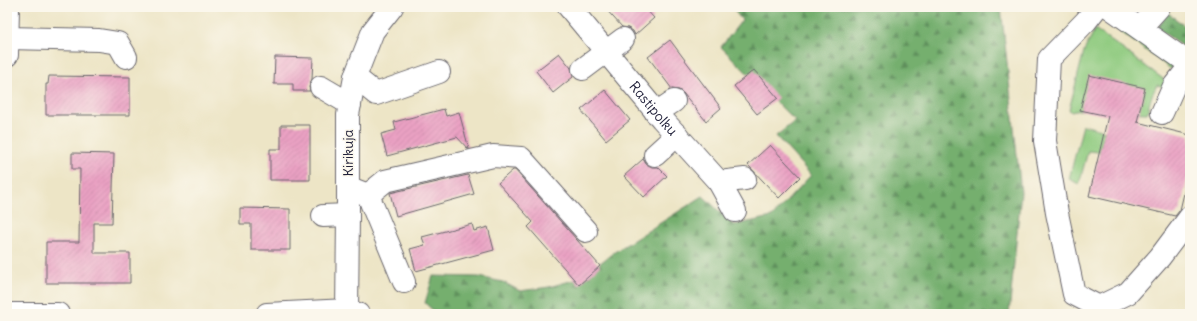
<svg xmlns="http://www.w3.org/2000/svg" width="1197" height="321" viewBox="0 0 1197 321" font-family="Delius,sans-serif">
	<defs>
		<pattern id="forest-firs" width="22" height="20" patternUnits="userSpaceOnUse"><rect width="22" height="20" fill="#74af6e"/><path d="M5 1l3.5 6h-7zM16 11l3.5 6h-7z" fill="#5f8e5c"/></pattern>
		<pattern id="building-hatch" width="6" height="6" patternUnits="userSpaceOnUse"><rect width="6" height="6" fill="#eaa1c3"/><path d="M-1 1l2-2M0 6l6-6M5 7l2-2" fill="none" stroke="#c88aa8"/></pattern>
	</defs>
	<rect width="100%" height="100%" fill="#fbf7ec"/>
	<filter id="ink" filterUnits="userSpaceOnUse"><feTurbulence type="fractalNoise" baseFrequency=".025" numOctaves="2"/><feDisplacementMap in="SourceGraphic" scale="8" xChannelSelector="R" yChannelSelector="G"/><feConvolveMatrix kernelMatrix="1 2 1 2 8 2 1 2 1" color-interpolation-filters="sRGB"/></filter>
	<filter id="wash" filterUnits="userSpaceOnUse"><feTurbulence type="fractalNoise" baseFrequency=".012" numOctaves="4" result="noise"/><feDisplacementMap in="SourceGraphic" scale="16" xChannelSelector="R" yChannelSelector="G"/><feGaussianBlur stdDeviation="0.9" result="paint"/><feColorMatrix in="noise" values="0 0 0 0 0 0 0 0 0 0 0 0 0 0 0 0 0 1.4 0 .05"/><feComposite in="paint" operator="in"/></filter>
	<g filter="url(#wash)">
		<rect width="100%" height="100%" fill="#ede5c6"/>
		<!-- green -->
		<path fill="#90cb80" stroke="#59765e" d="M 1113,22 L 1172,66 L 1171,69 L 1111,25 Z
			M 1095,29 L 1166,81 L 1164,87 L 1157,85 L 1152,95 L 1147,113 L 1080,110 L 1071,112 L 1069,110 L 1084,51 Z
			M 1083,125 L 1105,131 L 1099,152 L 1088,151 L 1079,184 L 1069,179 Z"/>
		<!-- forest -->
		<path fill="url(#forest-firs)" stroke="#4b6854" d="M 731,7 L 1001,7 L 1021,192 L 1009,314 L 437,314 L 425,303 L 433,276 L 479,277 L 503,282 L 520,291 L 549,287 L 581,278 L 613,253 L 703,196 L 734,225 L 772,217 L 811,175 L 776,136 L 795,121 L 721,47 L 742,20 Z
			M 1168,13 L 1190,30 L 1190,51 L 1157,28 Z"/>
		<g id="blocks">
			<!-- building -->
			<path fill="url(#building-hatch)" d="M 604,7 L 644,7 L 654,18 L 635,35 L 633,31 L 628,28 L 622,27 Z
				M 670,40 L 721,108 L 706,121 L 683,93 L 679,90 L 672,89 L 648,57 Z
				M 559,53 L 571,68 L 573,77 L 553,93 L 536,71 Z
				M 275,57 L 313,58 L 312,79 L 309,87 L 310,91 L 293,91 L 293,84 L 274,84 Z
				M 754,70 L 778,98 L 757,114 L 734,86 Z
				M 1089,75 L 1145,88 L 1137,122 L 1190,135 L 1190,168 L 1180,210 L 1175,216 L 1089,196 L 1108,116 L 1080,110 Z
				M 49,76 L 130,77 L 130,115 L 46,115 L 46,84 L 48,84 Z
				M 605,90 L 630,120 L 606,140 L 581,110 Z
				M 444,109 L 446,116 L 459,112 L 469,149 L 468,149 L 457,137 L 387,156 L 381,134 L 396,130 L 394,122 Z
				M 281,125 L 310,125 L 310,180 L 270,180 L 270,149 L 281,149 Z
				M 770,145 L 800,177 L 779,198 L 748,165 Z
				M 72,153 L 114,154 L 112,223 L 94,223 L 94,253 L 130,253 L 130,283 L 46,283 L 46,242 L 79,242 L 80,169 L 72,169 Z
				M 643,159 L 646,164 L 652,167 L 658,167 L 667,176 L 644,197 L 624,176 Z
				M 513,170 L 515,170 L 600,266 L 579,285 L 528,227 L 533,222 L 498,183 Z
				M 468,175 L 474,194 L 396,216 L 390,193 Z
				M 240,208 L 290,209 L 290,250 L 251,250 L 251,224 L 240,224 Z
				M 472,224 L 474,231 L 488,227 L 494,250 L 416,271 L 410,249 L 425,245 L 422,237 Z"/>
		</g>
	</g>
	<g filter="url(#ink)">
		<use href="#blocks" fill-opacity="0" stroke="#69666c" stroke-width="1"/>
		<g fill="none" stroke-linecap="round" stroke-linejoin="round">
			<defs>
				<g id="minor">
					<path id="s1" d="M 569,7 L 662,119 L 719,182 L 735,211"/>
					<path d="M 1097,7 L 1086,21 L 1049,59 L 1045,141 L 1057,213 L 1074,294 L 1099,307 L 1128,293 L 1160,257 L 1190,217"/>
					<path d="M 1109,7 L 1190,64"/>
					<path d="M 1140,28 L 1159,7"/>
					<path d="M 7,38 L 99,40 L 118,43 L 126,57"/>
					<path d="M 7,55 L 8,7"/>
					<path d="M 583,69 L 623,39"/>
					<path d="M 355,77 L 376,94 L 439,72"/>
					<path d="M 321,87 L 350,104"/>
					<path d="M 656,113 L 674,101"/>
					<path d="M 1162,113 L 1174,86 L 1190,66"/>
					<path d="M 655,155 L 677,135"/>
					<path d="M 719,182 L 745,179"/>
					<path d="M 355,190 L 368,195 L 404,282"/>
					<path d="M 368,195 L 385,181 L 493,156 L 521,158 L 586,231"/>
					<path d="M 323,216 L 348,215"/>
					<path d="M 10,314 L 58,314"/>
					<path d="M 267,314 L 347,310 L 358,314"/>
					<path d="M 347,314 L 348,215 L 348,115 L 355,77 L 373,31 L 392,7"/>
				</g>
			</defs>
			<!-- minor casing -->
			<use href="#minor" stroke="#69666c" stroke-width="24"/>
			<!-- minor -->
			<use href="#minor" stroke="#fff" stroke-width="22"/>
		</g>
	</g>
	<g text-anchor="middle" stroke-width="3" stroke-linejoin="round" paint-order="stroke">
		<!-- street labels -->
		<g font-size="14" fill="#22223b" stroke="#fbf7ec">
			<text dy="5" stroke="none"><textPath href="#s1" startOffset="132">Rastipolku</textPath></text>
			<text transform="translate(348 153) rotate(-90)" y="5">Kirikuja</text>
		</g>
	</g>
	<!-- margin -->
	<rect width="1197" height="321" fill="none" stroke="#fbf7ec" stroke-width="24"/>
</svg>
